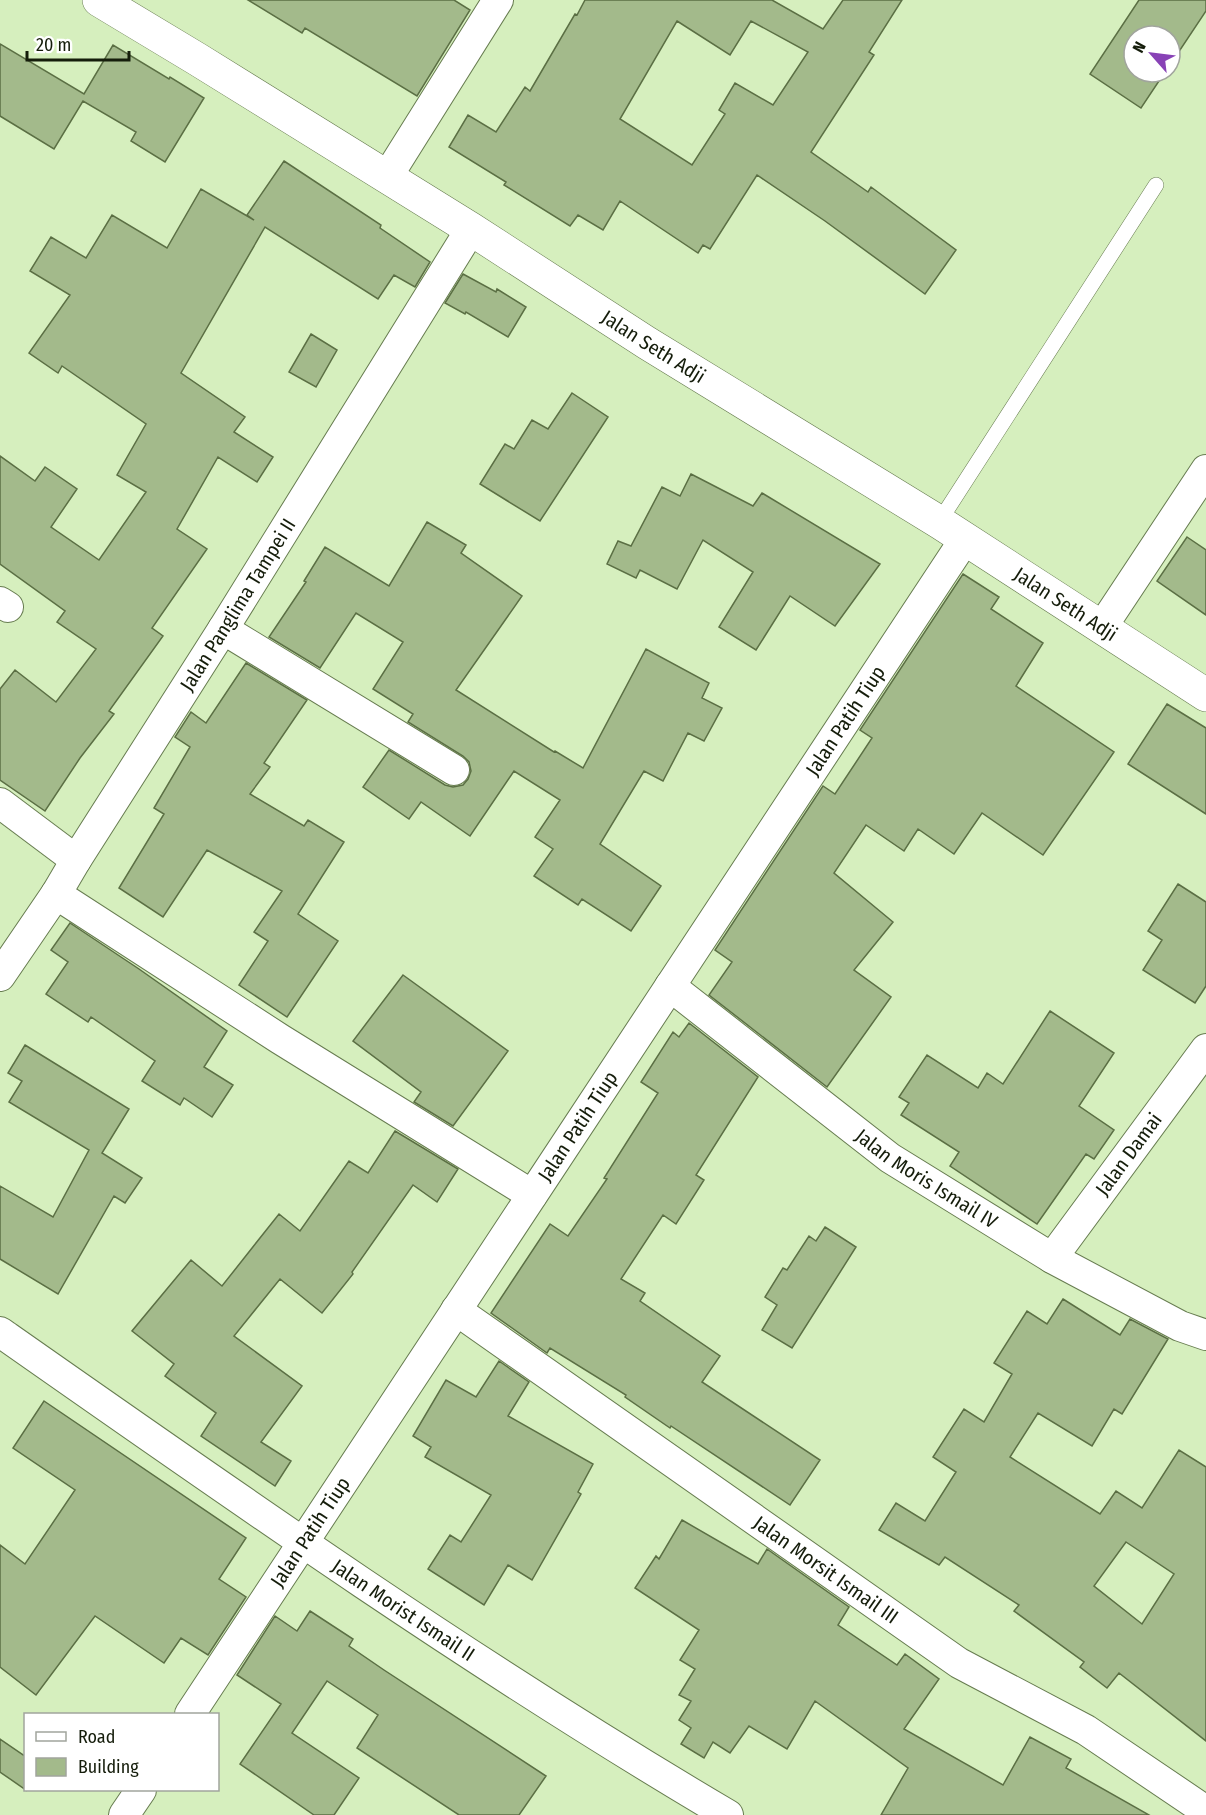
<svg xmlns="http://www.w3.org/2000/svg" width="1206" height="1815" viewBox="0 0 1206 1815" font-family="'Fira Sans Condensed',sans-serif">
	<rect width="100%" height="100%" fill="#d6efbe"/>
	<!-- building -->
	<path fill="#a3ba8b" stroke="#5b6f44" stroke-width="1.5" fill-rule="evenodd" d="M 248,0 L 454,0 L 470,10 L 417,96 L 305,28 L 302,33 Z
		M 585,0 L 772,0 L 823,29 L 843,0 L 902,0 L 869,52 L 874,55 L 811,152 L 868,192 L 871,187 L 956,250 L 925,294 L 825,221 L 757,175 L 710,249 L 703,245 L 698,253 L 620,201 L 603,230 L 578,215 L 570,226 L 504,185 L 506,182 L 449,147 L 468,115 L 496,132 L 525,87 L 530,91 L 575,14 L 577,15 ZM 677,21 L 730,55 L 751,21 L 808,52 L 773,105 L 735,83 L 719,110 L 725,114 L 692,165 L 620,119 Z
		M 1139,0 L 1206,0 L 1206,11 L 1170,65 L 1170,36 L 1134,36 L 1134,72 L 1165,72 L 1141,108 L 1090,74 Z
		M 0,44 L 84,94 L 113,45 L 169,79 L 170,77 L 204,98 L 165,162 L 131,141 L 136,132 L 83,101 L 54,149 L 0,116 Z
		M 284,161 L 381,225 L 380,228 L 430,262 L 415,287 L 394,275 L 378,299 L 265,227 L 181,373 L 245,417 L 234,432 L 273,457 L 257,482 L 218,457 L 177,529 L 207,549 L 152,628 L 163,636 L 109,711 L 114,714 L 80,758 L 45,811 L 0,780 L 0,689 L 15,670 L 56,702 L 96,649 L 57,622 L 65,611 L 0,564 L 0,456 L 35,481 L 45,467 L 77,489 L 51,527 L 99,560 L 146,492 L 117,475 L 146,424 L 62,366 L 58,373 L 29,353 L 70,295 L 30,271 L 51,237 L 86,258 L 112,215 L 167,248 L 201,189 L 254,220 L 247,215 Z
		M 463,274 L 496,292 L 497,289 L 526,307 L 508,337 L 466,312 L 465,314 L 445,303 Z
		M 311,334 L 337,350 L 316,387 L 289,372 Z
		M 572,393 L 608,417 L 540,521 L 480,484 L 505,444 L 514,449 L 532,420 L 548,429 Z
		M 691,474 L 753,506 L 762,493 L 880,564 L 835,626 L 790,596 L 756,650 L 719,627 L 753,572 L 703,540 L 677,589 L 640,570 L 636,578 L 607,564 L 618,541 L 631,546 L 662,487 L 680,496 Z
		M 427,522 L 466,545 L 461,553 L 522,596 L 456,690 L 554,752 L 555,751 L 583,768 L 646,649 L 709,683 L 702,698 L 722,708 L 704,741 L 688,733 L 663,781 L 644,771 L 600,844 L 661,886 L 631,931 L 582,899 L 578,905 L 534,876 L 553,849 L 535,837 L 560,800 L 514,771 L 470,836 L 421,802 L 409,819 L 363,787 L 389,750 L 445,785 L 453,787 L 463,785 L 468,779 L 471,771 L 469,762 L 463,756 L 408,722 L 413,714 L 373,689 L 403,642 L 356,613 L 320,668 L 269,637 L 306,582 L 304,581 L 325,547 L 389,586 Z
		M 1187,537 L 1206,550 L 1206,615 L 1157,581 Z
		M 963,574 L 999,597 L 991,609 L 1043,643 L 1016,686 L 1114,752 L 1043,855 L 982,813 L 954,854 L 918,829 L 904,851 L 866,825 L 834,873 L 893,922 L 854,970 L 891,997 L 827,1087 L 709,995 L 732,962 L 715,950 L 823,786 L 835,794 L 872,738 L 860,730 Z
		M 246,663 L 307,700 L 264,763 L 270,767 L 250,794 L 304,826 L 308,820 L 344,842 L 298,914 L 338,941 L 287,1017 L 239,985 L 268,941 L 254,932 L 282,891 L 207,850 L 163,917 L 119,888 L 164,814 L 154,808 L 190,747 L 175,737 L 191,712 L 206,723 Z
		M 1167,704 L 1206,728 L 1206,814 L 1128,764 Z
		M 1178,884 L 1206,902 L 1206,986 L 1195,1003 L 1143,970 L 1162,940 L 1148,931 Z
		M 70,923 L 139,969 L 227,1031 L 204,1067 L 233,1085 L 212,1117 L 184,1098 L 180,1105 L 142,1081 L 155,1061 L 91,1017 L 88,1022 L 46,994 L 68,962 L 51,950 Z
		M 403,975 L 508,1051 L 453,1126 L 414,1102 L 421,1092 L 353,1041 Z
		M 1050,1011 L 1114,1053 L 1079,1106 L 1114,1130 L 1094,1159 L 1086,1154 L 1037,1224 L 950,1166 L 959,1152 L 901,1115 L 909,1103 L 899,1097 L 927,1055 L 978,1088 L 987,1073 L 1003,1084 Z
		M 689,1023 L 758,1077 L 696,1175 L 704,1180 L 676,1224 L 663,1215 L 621,1279 L 645,1293 L 640,1301 L 720,1356 L 702,1382 L 820,1460 L 790,1505 L 671,1426 L 670,1428 L 625,1397 L 626,1395 L 550,1348 L 547,1353 L 491,1313 L 550,1224 L 568,1236 L 607,1179 L 604,1178 L 658,1093 L 641,1082 L 673,1032 L 679,1037 Z
		M 25,1045 L 129,1109 L 102,1153 L 142,1178 L 125,1203 L 114,1196 L 58,1294 L 0,1259 L 0,1186 L 53,1217 L 89,1150 L 9,1102 L 22,1081 L 8,1073 Z
		M 395,1131 L 458,1169 L 437,1202 L 413,1185 L 352,1272 L 353,1274 L 322,1313 L 280,1279 L 234,1336 L 302,1386 L 261,1442 L 291,1461 L 275,1486 L 201,1436 L 216,1413 L 165,1376 L 174,1364 L 132,1331 L 191,1260 L 222,1286 L 279,1214 L 300,1231 L 349,1161 L 368,1173 Z
		M 825,1227 L 856,1247 L 792,1348 L 762,1330 L 777,1305 L 765,1297 L 783,1268 L 787,1270 L 809,1236 L 816,1241 Z
		M 1063,1299 L 1120,1335 L 1130,1319 L 1168,1339 L 1122,1414 L 1114,1409 L 1092,1446 L 1038,1413 L 1010,1457 L 1100,1514 L 1116,1491 L 1142,1508 L 1179,1450 L 1206,1467 L 1206,1741 L 1119,1673 L 1107,1688 L 1080,1667 L 1084,1662 L 1014,1611 L 1019,1605 L 945,1557 L 939,1565 L 879,1530 L 896,1503 L 925,1521 L 956,1472 L 933,1457 L 964,1409 L 984,1422 L 1012,1374 L 994,1363 L 1027,1311 L 1047,1324 ZM 1126,1542 L 1174,1574 L 1142,1624 L 1094,1586 Z
		M 499,1361 L 529,1382 L 508,1416 L 593,1464 L 578,1492 L 581,1494 L 532,1580 L 508,1565 L 484,1605 L 428,1569 L 450,1535 L 461,1542 L 491,1495 L 425,1457 L 431,1447 L 413,1436 L 446,1380 L 476,1397 Z
		M 44,1401 L 246,1538 L 219,1579 L 246,1597 L 208,1655 L 181,1638 L 164,1663 L 95,1616 L 36,1695 L 0,1667 L 0,1545 L 25,1564 L 75,1490 L 13,1448 Z
		M 682,1520 L 758,1564 L 767,1549 L 849,1607 L 838,1625 L 897,1665 L 905,1654 L 939,1679 L 904,1729 L 1003,1785 L 1030,1737 L 1071,1759 L 1066,1768 L 1149,1815 L 881,1815 L 908,1768 L 815,1701 L 787,1749 L 749,1726 L 730,1753 L 713,1742 L 704,1758 L 681,1744 L 691,1728 L 679,1720 L 691,1701 L 679,1695 L 695,1669 L 680,1660 L 699,1630 L 635,1588 L 656,1556 L 659,1559 Z
		M 310,1611 L 353,1639 L 349,1646 L 384,1670 L 546,1776 L 519,1815 L 459,1815 L 357,1748 L 378,1715 L 327,1681 L 292,1733 L 359,1778 L 334,1815 L 314,1815 L 240,1764 L 281,1704 L 237,1675 L 275,1616 L 297,1631 Z
		M 0,1739 L 26,1757 L 26,1790 L 0,1772 Z"/>
	<g fill="none" stroke-linecap="round" stroke-linejoin="round">
		<defs>
			<path id="lane" d="M 939,522 L 1156,185"/>
			<g id="street">
				<path d="M 387,177 L 498,0"/>
				<path d="M 0,602 L 8,607"/>
				<path d="M 1102,627 L 1206,470"/>
				<path d="M 223,629 L 454,770"/>
				<path d="M 0,803 L 76,860"/>
				<path d="M 56,894 L 280,1039 L 532,1195"/>
				<path id="s1" d="M 0,976 L 56,894 L 76,860 L 223,629 L 471,229"/>
				<path id="s2" d="M 670,986 L 890,1158 L 1052,1258 L 1180,1326 L 1206,1335"/>
				<path id="s3" d="M 1052,1258 L 1206,1049"/>
				<path id="s4" d="M 456,1310 L 959,1663 L 1086,1730 L 1206,1811"/>
				<path id="s5" d="M 0,1332 C 238,1499 477,1667 728,1815"/>
				<path id="s6" d="M 190,1714 L 965,539"/>
				<path d="M 124,1815 L 141,1790"/>
			</g>
			<g id="secondary">
				<path id="s7" d="M 99,0 L 197,59 L 471,229 L 647,343 L 939,522 L 1206,695"/>
			</g>
		</defs>
		<!-- lane casing -->
		<use href="#lane" stroke="#677c50" stroke-width="16"/>
		<!-- street casing -->
		<use href="#street" stroke="#677c50" stroke-width="32"/>
		<!-- secondary casing -->
		<use href="#secondary" stroke="#677c50" stroke-width="34"/>
		<!-- lane -->
		<use href="#lane" stroke="#fff" stroke-width="15"/>
		<!-- street -->
		<use href="#street" stroke="#fff" stroke-width="30"/>
		<!-- secondary -->
		<use href="#secondary" stroke="#fff" stroke-width="33"/>
	</g>
	<g text-anchor="middle" stroke-width="4.5" stroke-linejoin="round" paint-order="stroke">
		<!-- street labels -->
		<g font-size="20" fill="#151d0b" stroke="#fff">
			<text dy="7" stroke="none"><textPath href="#s7" startOffset="654">Jalan Seth Adji</textPath></text>
			<text dy="7" stroke="none"><textPath href="#s1" startOffset="441">Jalan Panglima Tampei II</textPath></text>
			<text dy="7" stroke="none"><textPath href="#s7" startOffset="1140">Jalan Seth Adji</textPath></text>
			<text dy="7" stroke="none"><textPath href="#s6" startOffset="1190">Jalan Patih Tiup</textPath></text>
			<text dy="7" stroke="none"><textPath href="#s6" startOffset="704">Jalan Patih Tiup</textPath></text>
			<text dy="7" stroke="none"><textPath href="#s3" startOffset="129">Jalan Damai</textPath></text>
			<text dy="7" stroke="none"><textPath href="#s2" startOffset="321">Jalan Moris Ismail IV</textPath></text>
			<text dy="7" stroke="none"><textPath href="#s6" startOffset="218">Jalan Patih Tiup</textPath></text>
			<text dy="7" stroke="none"><textPath href="#s4" startOffset="452">Jalan Morsit Ismail III</textPath></text>
			<text dy="7" stroke="none"><textPath href="#s5" startOffset="490">Jalan Morist Ismail II</textPath></text>
		</g>
	</g>
	<!-- legend -->
	<rect x="24" y="1713" width="195" height="78" fill="#ffffff" stroke="#a1a59d" stroke-width="1.5"/>
	<rect x="36" y="1732" width="30" height="9" fill="#ffffff" stroke="#a1a59d" stroke-width="1.5"/>
	<text x="78" y="1743" font-size="18" fill="#151d0b">Road</text>
	<rect x="36" y="1758" width="30" height="18" fill="#a3ba8b" stroke="#a1a59d" stroke-width="1.5"/>
	<text x="78" y="1773" font-size="18" fill="#151d0b">Building</text>
	<!-- north arrow -->
	<g transform="translate(1152 54) rotate(298)"><circle r="28" fill="#ffffff" stroke="#a1a59d" stroke-width="1.5"/>
	<path d="M0-4.5L10 22L0 15L-10 22Z" fill="#8842b6"/>
	<text y="-9" font-size="16" font-weight="bold" text-anchor="middle" fill="#151d0b">N</text>
	</g>
	<!-- scale -->
	<path d="M27 51v9h102v-9" fill="none" stroke="#151d0b" stroke-width="3"/>
	<text x="36" y="51" font-size="18" fill="#151d0b" stroke="#ffffff" stroke-width="4.5" paint-order="stroke">20 m</text>
</svg>
